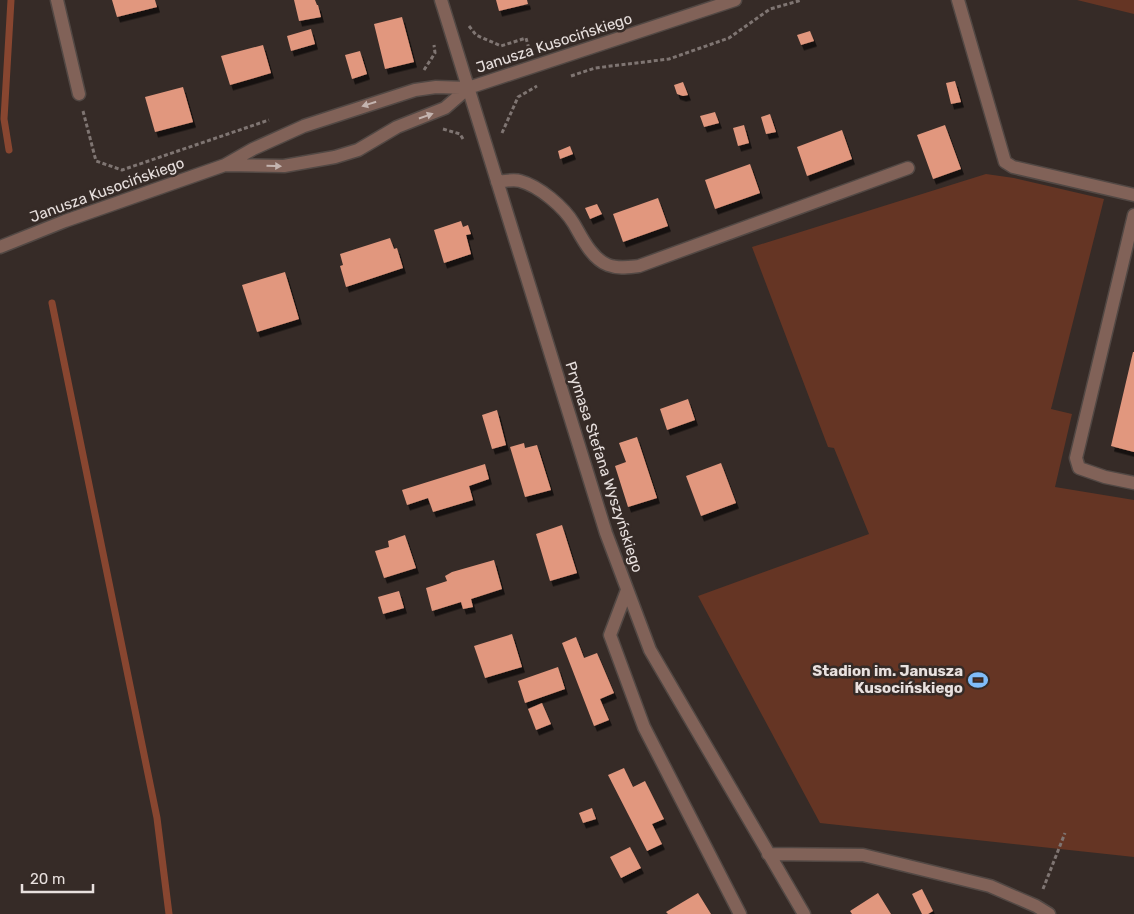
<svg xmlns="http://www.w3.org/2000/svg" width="1134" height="914" viewBox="0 0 1134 914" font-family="Rubik,sans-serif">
	<defs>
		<filter id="shadow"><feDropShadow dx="3" dy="5.5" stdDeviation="0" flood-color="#0009"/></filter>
	</defs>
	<rect width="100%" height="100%" fill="#362b27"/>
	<!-- green -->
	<path fill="#653524" d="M 1077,0 L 1134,0 L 1134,14 Z
		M 986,174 L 1014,178 L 1104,199 L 1051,409 L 1072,414 L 1055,487 L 1134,500 L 1134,857 L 820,823 L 698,596 L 869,534 L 834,448 L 828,447 L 752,247 Z"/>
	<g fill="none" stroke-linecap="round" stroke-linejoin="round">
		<!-- stream -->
		<path stroke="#884630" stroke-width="7" d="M 9,150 L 4,119 L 11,0
			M 52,303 L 157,818 L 169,914"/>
	</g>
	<!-- building -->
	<path fill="#e1977e" filter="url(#shadow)" d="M 112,0 L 155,0 L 157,7 L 117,17 Z
		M 294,0 L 315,0 L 317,5 L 318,5 L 321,17 L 299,21 Z
		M 496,0 L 527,0 L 528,4 L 499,11 Z
		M 402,17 L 414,62 L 385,69 L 374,24 Z
		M 311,29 L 315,44 L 291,51 L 287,36 Z
		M 810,31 L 814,41 L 801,45 L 797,35 Z
		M 263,45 L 271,73 L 230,85 L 221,56 Z
		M 360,51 L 367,74 L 352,79 L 345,55 Z
		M 955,81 L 961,102 L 951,104 L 946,83 Z
		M 683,82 L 688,95 L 683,96 L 677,94 L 674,85 Z
		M 183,87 L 193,122 L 155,132 L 145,97 Z
		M 715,112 L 719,123 L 704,127 L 700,116 Z
		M 770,114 L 776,132 L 766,134 L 761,117 Z
		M 744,125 L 749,143 L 738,146 L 733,128 Z
		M 945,125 L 961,169 L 933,179 L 917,135 Z
		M 842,130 L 852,159 L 807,176 L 797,147 Z
		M 570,146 L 573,154 L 560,159 L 558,151 Z
		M 750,164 L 760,193 L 715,209 L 705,180 Z
		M 658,198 L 668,226 L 623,242 L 613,214 Z
		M 597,204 L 602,214 L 590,219 L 585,208 Z
		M 461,221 L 463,227 L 468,225 L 471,234 L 466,235 L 471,254 L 444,263 L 434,230 Z
		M 390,238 L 394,249 L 397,248 L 403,268 L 346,287 L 340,266 L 343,265 L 340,254 Z
		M 285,272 L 299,319 L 257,332 L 242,285 Z
		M 1133,352 L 1134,352 L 1134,452 L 1111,446 Z
		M 688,399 L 695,420 L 667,430 L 660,409 Z
		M 497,410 L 506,445 L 492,449 L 482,415 Z
		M 637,437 L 657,498 L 628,507 L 615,466 L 626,462 L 619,443 Z
		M 524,443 L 525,448 L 537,445 L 551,490 L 525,497 L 510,447 Z
		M 721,463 L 736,503 L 701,516 L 686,476 Z
		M 485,464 L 489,479 L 469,486 L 473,500 L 433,512 L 428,498 L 407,505 L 402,490 Z
		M 562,525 L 577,573 L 550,581 L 536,534 Z
		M 405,535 L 416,568 L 384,578 L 375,551 L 389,547 L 388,541 Z
		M 494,560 L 502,589 L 471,599 L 473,607 L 463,609 L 461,602 L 432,611 L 426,588 L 447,581 L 445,576 L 452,572 Z
		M 399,591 L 404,608 L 383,614 L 378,597 Z
		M 512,634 L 522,667 L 485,678 L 474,646 Z
		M 576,637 L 584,658 L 597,653 L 614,693 L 600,699 L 609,720 L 594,726 L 562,643 Z
		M 558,667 L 565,689 L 525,703 L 518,681 Z
		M 542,703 L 551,724 L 536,730 L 528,709 Z
		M 624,768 L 633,787 L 645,781 L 664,819 L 652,824 L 662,844 L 647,851 L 608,775 Z
		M 592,808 L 596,819 L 583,823 L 579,813 Z
		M 630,847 L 641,868 L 621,878 L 610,857 Z
		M 922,889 L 933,911 L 928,914 L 922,914 L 912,894 Z
		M 698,893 L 711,914 L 668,914 L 666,912 Z
		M 878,893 L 891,914 L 852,914 L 850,911 Z"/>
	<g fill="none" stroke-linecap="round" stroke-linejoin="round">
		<defs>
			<path id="minor" d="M 57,0 L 79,94
				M 441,0 L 606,533 L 650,650 L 804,914
				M 958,0 L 1005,162 L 1013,167 L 1134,195
				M 225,165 L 284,166 L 335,157 L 358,150 L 397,127 L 445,108 L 468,88
				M 497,182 C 504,181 514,179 520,181 C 539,186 564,207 574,224 C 582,238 592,259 608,265 C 618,269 629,267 639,266 L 908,168
				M 1134,215 L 1076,458 L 1079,468 L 1105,477 L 1134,483
				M 0,247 L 65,221 L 225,165 L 253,149 L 304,126 L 415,90 L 436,87 L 468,88 L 735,0
				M 627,590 L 610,635 L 644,727 L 740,914
				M 768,854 L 863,855 L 990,886 L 1036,906 L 1049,914"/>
		</defs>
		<!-- minor casing -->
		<use href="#minor" stroke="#524844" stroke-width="15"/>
		<!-- path -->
		<path stroke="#7f7572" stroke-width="3" stroke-dasharray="4 2.5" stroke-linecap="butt" d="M 469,26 L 476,35 L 501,46 L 526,38 L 529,49
			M 424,70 L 435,53 L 434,45
			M 571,76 L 595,68 L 669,59 L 729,38 L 770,9 L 802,0
			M 83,111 L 96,161 L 122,170 L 269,120
			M 443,129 L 460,134 L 463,139
			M 502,133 L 518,97 L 537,86
			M 1043,889 L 1065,833"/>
		<!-- minor -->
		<use href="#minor" stroke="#816258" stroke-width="12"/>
	</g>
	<!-- one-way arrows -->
	<defs><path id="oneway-solid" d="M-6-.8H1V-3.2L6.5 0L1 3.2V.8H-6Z" transform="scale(1.25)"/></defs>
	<g fill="#c4b4af">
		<use href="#oneway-solid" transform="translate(369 104) rotate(163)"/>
		<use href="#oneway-solid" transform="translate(426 116) rotate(-19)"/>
		<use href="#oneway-solid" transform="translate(274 166) rotate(1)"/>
	</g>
	<!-- icons -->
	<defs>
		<symbol id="stadium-bare" viewBox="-9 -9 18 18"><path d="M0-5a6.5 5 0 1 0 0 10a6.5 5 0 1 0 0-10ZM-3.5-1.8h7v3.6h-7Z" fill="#80bdfa" stroke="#362b27" stroke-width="2.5" paint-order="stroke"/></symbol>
	</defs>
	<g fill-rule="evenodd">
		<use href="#stadium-bare" x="964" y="666" width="28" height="28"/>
	</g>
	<g text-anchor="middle" stroke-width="5" stroke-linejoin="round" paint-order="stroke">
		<!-- street labels -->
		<g font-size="15" fill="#e8e0de" stroke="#362b27">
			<text transform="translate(554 43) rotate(-18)" y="5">Janusza Kusocińskiego</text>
			<text transform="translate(107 190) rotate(-20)" y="5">Janusza Kusocińskiego</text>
			<text transform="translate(604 467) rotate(72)" y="5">Prymasa Stefana Wyszyńskiego</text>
		</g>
		<!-- poi labels -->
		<g font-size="15" font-weight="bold" fill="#e8e0de" stroke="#362b27" text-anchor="end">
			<text x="963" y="676">Stadion im. Janusza<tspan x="963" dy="17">Kusocińskiego</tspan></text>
		</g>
	</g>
	<!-- scale -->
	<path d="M22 884v8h71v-8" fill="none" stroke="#e8e0de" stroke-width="2.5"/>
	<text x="30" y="884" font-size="15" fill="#e8e0de" stroke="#362b27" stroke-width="4" paint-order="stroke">20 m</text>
</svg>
